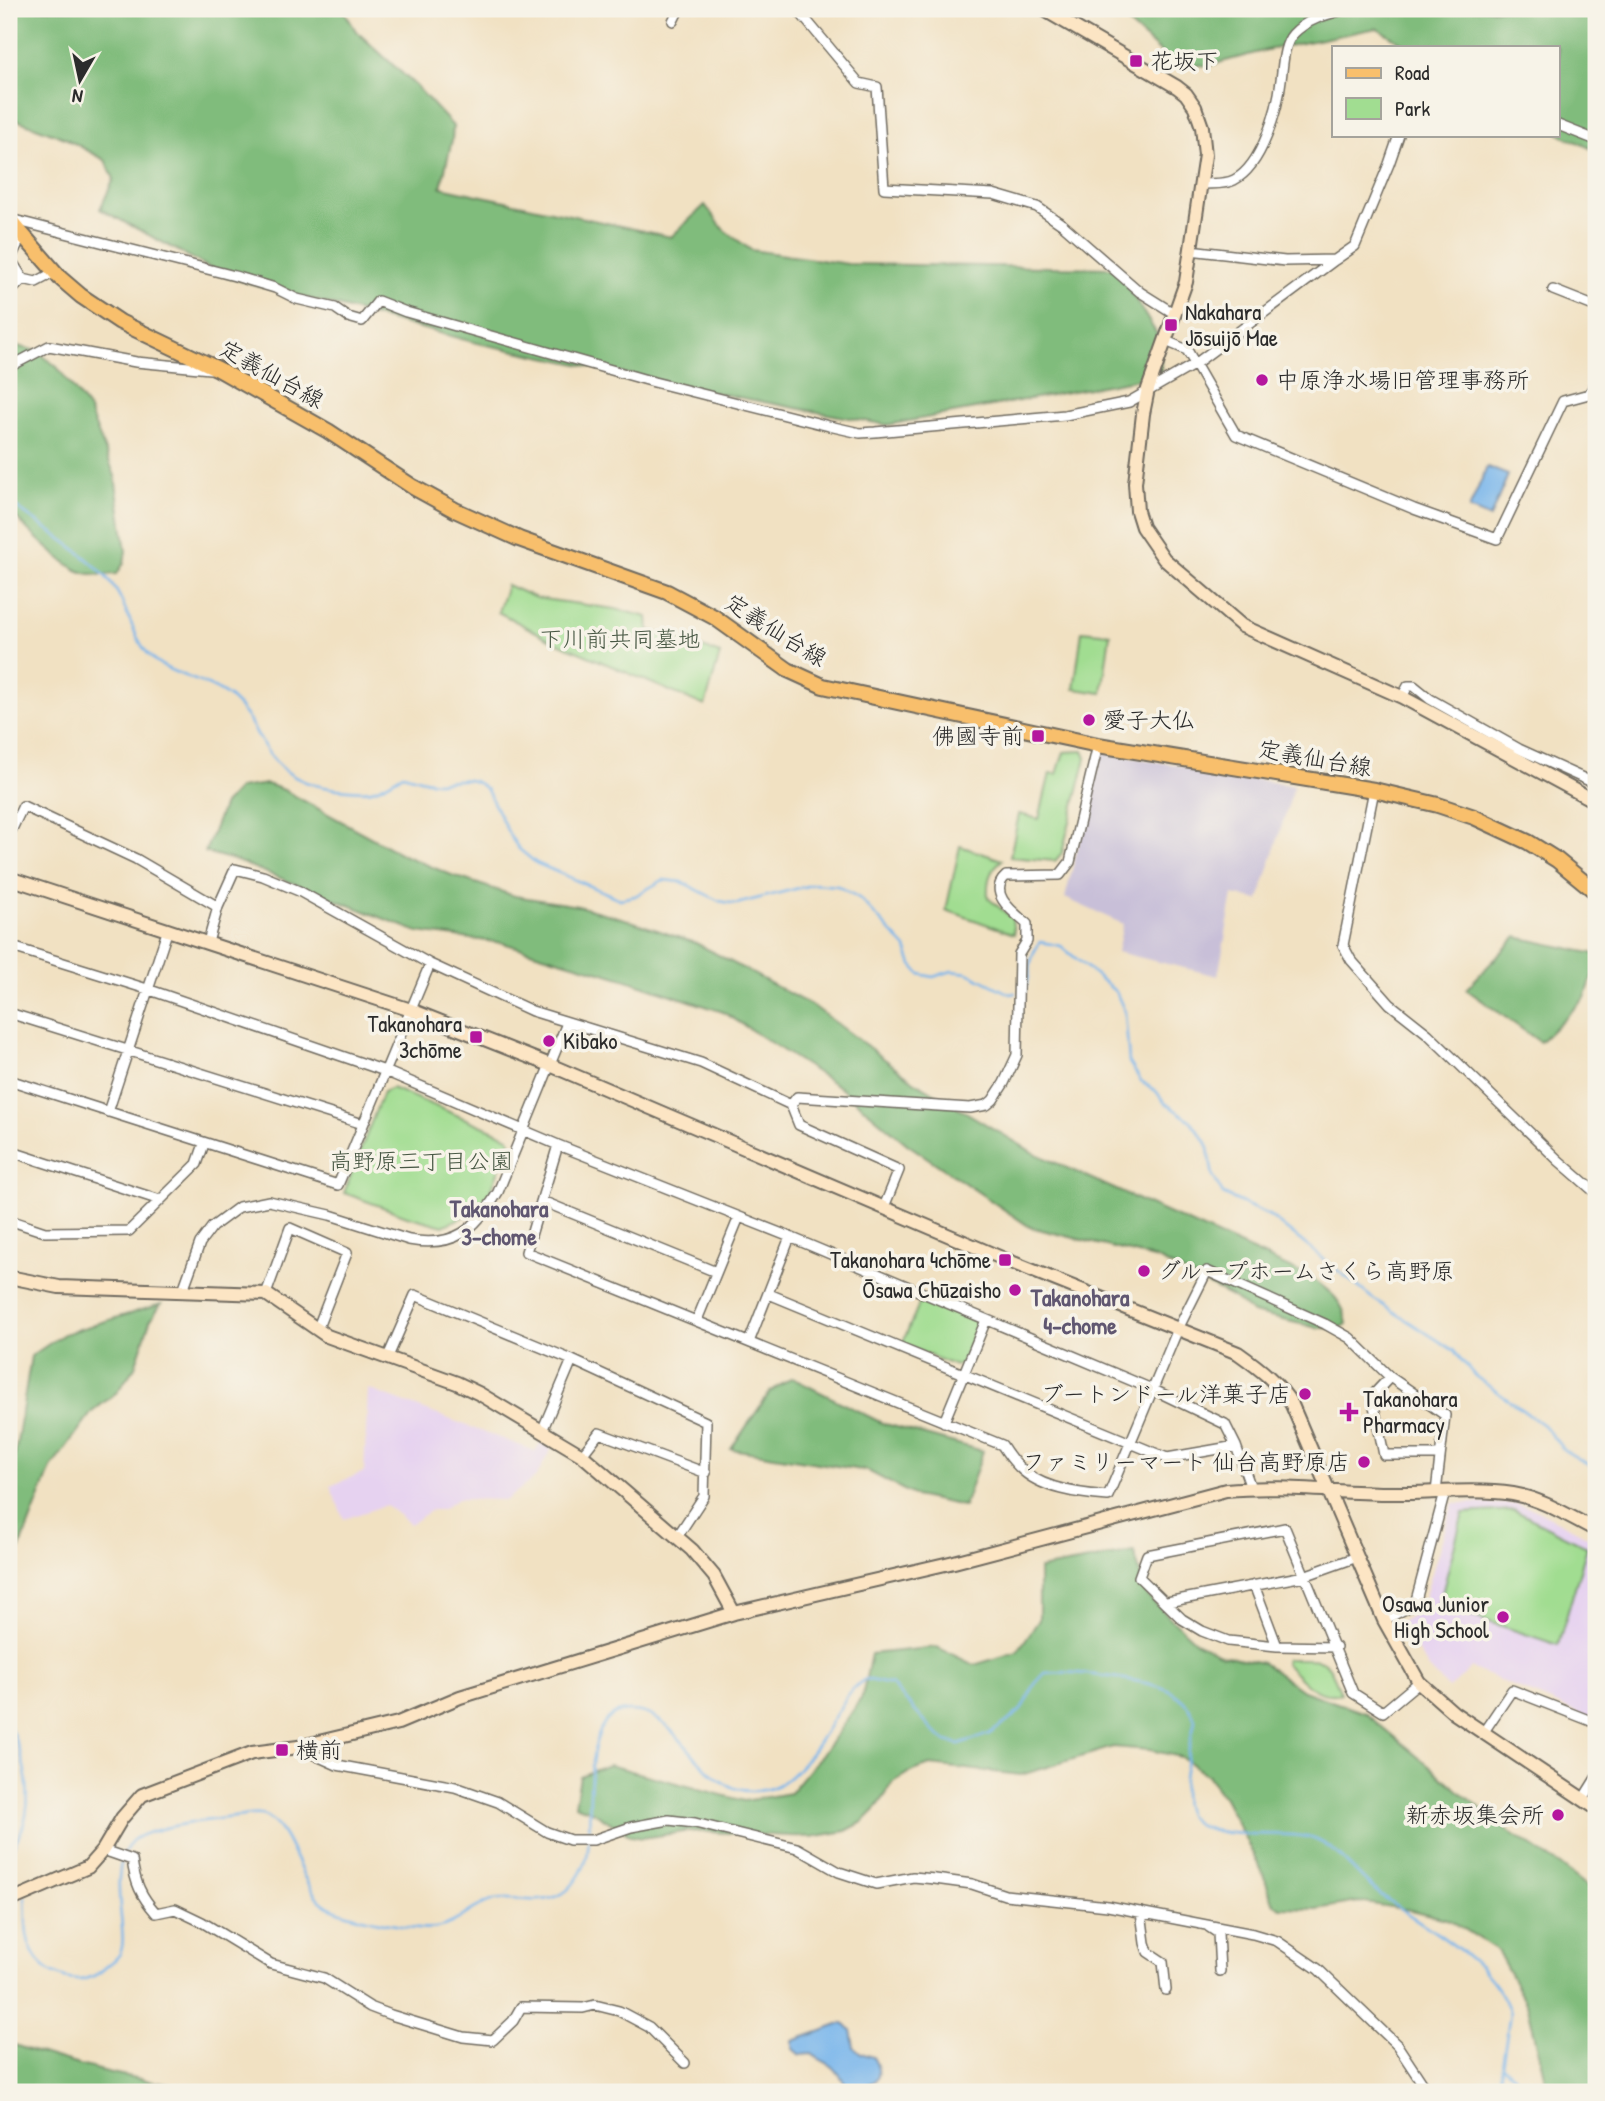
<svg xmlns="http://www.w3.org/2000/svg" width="1605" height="2101" viewBox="0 0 1605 2101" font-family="'Patrick Hand','Klee One',sans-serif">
	<rect width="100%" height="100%" fill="#f7f3e8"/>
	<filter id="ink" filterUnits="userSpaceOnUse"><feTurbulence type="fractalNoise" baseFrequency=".0143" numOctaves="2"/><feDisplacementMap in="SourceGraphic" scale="14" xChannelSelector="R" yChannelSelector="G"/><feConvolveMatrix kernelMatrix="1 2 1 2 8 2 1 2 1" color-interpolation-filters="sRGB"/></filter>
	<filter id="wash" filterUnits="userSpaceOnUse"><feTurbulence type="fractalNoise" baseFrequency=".00686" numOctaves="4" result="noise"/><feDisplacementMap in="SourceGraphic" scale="28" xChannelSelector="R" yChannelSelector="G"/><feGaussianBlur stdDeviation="1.57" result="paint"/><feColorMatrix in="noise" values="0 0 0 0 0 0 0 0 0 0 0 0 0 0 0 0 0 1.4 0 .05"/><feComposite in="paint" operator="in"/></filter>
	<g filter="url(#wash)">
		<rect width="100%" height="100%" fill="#f1e1c2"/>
		<!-- built -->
		<path fill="#e6d2f0" d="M 368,1389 L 535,1451 L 543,1441 L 552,1447 L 536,1477 L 506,1500 L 457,1499 L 442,1510 L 432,1510 L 410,1524 L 386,1505 L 344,1519 L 330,1486 L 364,1472 Z
			M 1453,1503 L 1516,1504 L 1537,1510 L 1596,1541 L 1596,1721 L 1471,1668 L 1449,1689 L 1429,1668 L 1399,1623 L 1421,1610 Z"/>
		<!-- industrial -->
		<path fill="#c8bfd8" d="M 1102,752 L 1294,786 L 1259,900 L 1233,895 L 1218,976 L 1117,952 L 1123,924 L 1065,898 Z"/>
		<!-- green -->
		<path fill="#a1dd91" stroke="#66845e" stroke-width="2" d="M 507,585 L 536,598 L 615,609 L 648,617 L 649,630 L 720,654 L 705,706 L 553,641 L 498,612 Z
			M 1082,631 L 1110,634 L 1102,693 L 1074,689 Z
			M 1083,751 L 1086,758 L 1062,853 L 1055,861 L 1010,857 L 1019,814 L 1039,819 L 1050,773 L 1057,774 L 1064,752 Z
			M 960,846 L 1002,860 C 989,871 987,881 988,898 L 1012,918 L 1014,934 L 946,910 Z
			M 392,1088 L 509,1137 L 510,1142 L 489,1195 L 472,1213 L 443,1226 L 407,1216 L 344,1193 L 383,1092 Z
			M 922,1297 L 975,1320 L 977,1326 L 961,1364 L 955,1366 L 902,1344 Z
			M 1514,1510 L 1587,1547 L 1558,1645 L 1439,1605 L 1463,1513 Z
			M 1286,1659 C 1327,1659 1325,1655 1341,1693 C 1317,1700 1300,1679 1285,1663 Z"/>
		<!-- forest -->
		<path fill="#80bc7b" stroke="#567453" stroke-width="2" d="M 9,9 L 343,9 L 356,31 L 416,86 L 453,126 L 452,140 L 441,187 L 671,237 L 705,205 L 724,230 L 751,250 L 848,264 L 1116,268 L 1160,339 L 1161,375 L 887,425 L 737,397 L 477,343 L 227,277 L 100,209 L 114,179 L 105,160 L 65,138 L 9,117 Z
			M 1112,9 L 1596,9 L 1596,151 L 1558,133 L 1558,47 L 1409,47 L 1377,28 L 1267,50 L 1207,66 L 1191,64 L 1165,56 Z
			M 9,344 L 37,351 L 57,367 L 88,408 L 115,476 L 126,551 L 124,563 L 117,574 C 105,575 89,576 79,571 C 59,561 22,526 9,508 Z
			M 267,784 L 284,790 L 403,855 L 454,876 L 515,896 L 578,906 L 625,919 L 698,944 L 816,1008 L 914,1081 L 1034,1153 L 1310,1277 C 1328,1290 1344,1300 1347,1324 L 1339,1328 L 1318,1328 L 1253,1313 L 1232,1297 L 1158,1259 L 1030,1227 L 907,1144 L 838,1086 L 723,1012 L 624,979 L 503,943 L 418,932 L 234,860 L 205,852 L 224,804 L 239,788 Z
			M 1516,937 L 1596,954 L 1596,966 L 1585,998 L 1540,1042 L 1466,989 Z
			M 161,1304 L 150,1321 L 135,1367 L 117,1392 L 92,1412 L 51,1468 L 9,1576 L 9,1467 L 15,1455 L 31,1356 L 64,1334 Z
			M 792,1378 L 882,1423 L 983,1451 L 964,1506 L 915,1496 L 868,1471 L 731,1449 L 770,1392 Z
			M 1134,1552 L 1146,1595 L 1197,1643 L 1222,1655 L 1263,1663 L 1303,1691 L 1365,1713 L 1505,1829 L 1560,1865 L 1596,1893 L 1596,2092 L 1548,2092 L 1528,2007 L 1497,1950 L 1450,1920 L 1411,1910 L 1358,1902 L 1317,1909 L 1281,1908 L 1273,1902 L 1262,1871 L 1224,1798 L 1207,1775 L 1181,1757 L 1150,1750 L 1113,1747 L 1021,1775 L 930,1765 L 908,1773 L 894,1782 L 876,1809 L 863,1822 L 846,1831 L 811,1837 L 690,1831 L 642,1838 L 631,1836 L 594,1812 L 575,1805 L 580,1776 L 609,1765 L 744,1801 L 790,1793 L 831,1743 L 862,1697 L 871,1654 L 937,1647 L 974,1665 L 1017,1652 L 1039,1620 L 1039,1569 Z
			M 9,2043 C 73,2067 141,2080 209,2092 L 9,2092 Z"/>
		<!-- water -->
		<path fill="#78b5eb" stroke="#52708b" stroke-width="2" d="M 1487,467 L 1508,475 L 1490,518 L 1469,509 Z
			M 844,2023 L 851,2030 L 854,2047 L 861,2053 L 873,2057 C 887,2082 872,2082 853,2091 C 844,2085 841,2074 833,2067 C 827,2062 819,2060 812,2054 L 800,2055 L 793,2049 L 793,2041 Z"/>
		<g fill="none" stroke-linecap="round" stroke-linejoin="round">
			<!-- stream -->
			<path stroke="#78b5eb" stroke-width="2.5" d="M 9,502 C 40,526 77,546 105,576 C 127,598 129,631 148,654 C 165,675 208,679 231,699 C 250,715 256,736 270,755 C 290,782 318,788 349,790 C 358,791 367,792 375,789 C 385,786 395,779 403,774 C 414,777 426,782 438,782 C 456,781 472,774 487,790 L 510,836 L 519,849 L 536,863 L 620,899 L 635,896 L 663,880 L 682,882 L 719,901 L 736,904 L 815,884 L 838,886 L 859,898 L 876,916 L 906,948 L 912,965 L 920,974 L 933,977 L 952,971 L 968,973 L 1010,994 L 1015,993
				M 1022,993 L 1024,993 C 1033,976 1026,957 1041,942 L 1061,946 L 1116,992 L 1125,1012 L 1129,1062 L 1141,1081 L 1156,1091 L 1165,1103 L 1191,1121 L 1207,1143 L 1213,1176 L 1223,1194 L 1270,1216 L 1372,1298 L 1453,1350 L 1475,1376 L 1543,1425 L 1564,1450 L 1596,1469
				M 9,1725 C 24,1757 35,1795 22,1829 C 18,1838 13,1846 9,1855
				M 9,1876 L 23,1891
				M 25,1897 C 27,1921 23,1939 37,1959 C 46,1971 61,1979 76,1980 C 86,1981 98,1975 105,1968 C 109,1964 116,1960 119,1955 C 132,1938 104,1876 131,1842 C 145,1826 220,1819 243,1816 C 249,1815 256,1814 262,1815 C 291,1824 298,1883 323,1903 C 339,1916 415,1931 436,1928 C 458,1925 472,1905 494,1900 C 515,1896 537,1905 558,1896 C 572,1890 584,1871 587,1856 C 594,1826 579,1720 621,1712 C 680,1701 695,1792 753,1791 C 769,1791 782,1785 793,1774 C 815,1753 835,1714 852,1689 L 865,1679 L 892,1685 L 932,1730 L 946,1741 L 959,1744 L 989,1734 L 1007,1722 L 1021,1710 L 1035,1684 L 1045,1673 C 1068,1670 1150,1680 1170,1691 C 1182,1698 1191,1707 1195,1720 C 1191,1742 1176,1795 1187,1814 C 1206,1846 1282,1827 1314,1839 C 1338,1848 1355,1874 1375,1890 C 1418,1926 1492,1956 1510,2013 L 1498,2092
				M 1502,2066 L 1536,2092"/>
		</g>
	</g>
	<g filter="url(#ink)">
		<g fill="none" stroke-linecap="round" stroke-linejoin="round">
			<defs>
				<path id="street" d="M 797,9 L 859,83 L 877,87 L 884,188 L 993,194 L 1037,207 L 1063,225 L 1140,292 L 1175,314
					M 673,21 L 679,9
					M 1558,125 L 1596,140
					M 1202,184 C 1211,183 1225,185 1234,180 C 1262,166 1278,109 1281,80 C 1283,66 1283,45 1293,34 C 1307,19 1328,14 1347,9
					M 10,219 L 235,276 L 275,288 L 297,299 L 335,308 L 348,317 L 362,321 L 378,301 L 406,312 L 654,382 L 829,426 L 860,433 L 875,432 L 1065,415 L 1129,402 L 1195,364 L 1335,260
					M 1190,250 L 1285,261 L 1335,260 L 1355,246 L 1389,164 L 1399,135
					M 11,260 L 23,279 L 36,282 L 55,272
					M 9,262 L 22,235
					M 1553,290 L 1596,307
					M 9,293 L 23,279
					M 1166,341 L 1187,350 L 1236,435 L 1414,509 L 1497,539 L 1563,401 L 1589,394 L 1596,383
					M 9,367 L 49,346 L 136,362 L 210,369
					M 1402,697 L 1408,686 L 1414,686 L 1430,699 L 1519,749 L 1596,784
					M 1374,790 L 1343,945 L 1351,960 L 1390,1004 L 1428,1034 L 1558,1160 L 1596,1193
					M 9,828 L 12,829 L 23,806 L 136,859 L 218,907
					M 208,942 L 218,907 L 235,869 L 263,876 L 299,891 L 430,964 L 532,1011 L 701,1063 L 791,1105 L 799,1125 L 899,1170 L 884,1207
					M 9,946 L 147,989 L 385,1071 L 558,1145 L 790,1237 L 1154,1390 L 1225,1424 L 1236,1446 L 1251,1488
					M 9,1013 L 363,1124
					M 9,1080 L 338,1185 L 430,964
					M 791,1105 L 797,1097 L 970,1108 L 987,1105 L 993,1100 L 1004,1083 L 1017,1055 L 1019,954 L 1027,941 L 1027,924 C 1013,912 987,893 1006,876 L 1060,875 L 1070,862 L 1098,745
					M 108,1112 L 168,929
					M 558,1145 L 526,1252 L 1002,1445 C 1007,1453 1013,1461 1019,1467 C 1040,1489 1080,1494 1108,1496 L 1178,1329 L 1207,1271 L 1325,1324 L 1350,1338 L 1390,1377 L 1445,1415 L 1436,1492
					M 9,1151 L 160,1200
					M 542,1201 L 716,1272
					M 9,1220 L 45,1232 L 129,1231 L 197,1164 L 204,1144
					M 183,1290 L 200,1243 L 212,1227 L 239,1207 L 269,1201 L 330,1215 L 409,1240 C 455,1248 475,1230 498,1192 L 567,1023
					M 266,1294 L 290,1228 L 347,1253 L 317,1330
					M 769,1294 L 1167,1458 L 1236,1446
					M 697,1320 L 739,1217
					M 749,1342 L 790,1237
					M 387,1359 L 415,1295 L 572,1360 L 706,1422 L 704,1496 L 677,1537
					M 1390,1377 L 1372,1396 L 1384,1455 L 1439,1455
					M 944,1422 L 986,1320
					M 542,1431 L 572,1360
					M 582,1455 L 599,1433 L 706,1473
					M 1254,1585 L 1277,1646
					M 1167,1602 L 1304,1576 L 1357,1557
					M 1384,1620 L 1415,1604 L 1445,1492
					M 1336,1647 L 1277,1646 L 1228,1641 L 1202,1631 L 1182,1619 L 1139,1577 L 1147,1555 L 1285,1528 L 1353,1693 L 1383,1712 L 1419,1682
					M 1483,1733 L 1512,1690 L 1596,1723
					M 299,1748 L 337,1765 L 455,1787 L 498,1802 L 547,1832 L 570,1840 L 593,1840 L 631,1827 L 669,1820 L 695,1823 L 797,1848 L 839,1872 L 876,1884 L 913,1877 L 935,1879 L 972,1884 L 1005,1895 L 1108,1906 L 1253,1934 L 1277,1941 L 1318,1969 L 1397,2045 L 1428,2092
					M 1583,1799 L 1596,1778
					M 103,1850 L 132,1860 C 135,1883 141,1896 156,1913 L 175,1909 L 202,1922 L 271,1964 L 324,1978 L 370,2007 L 391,2015 L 463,2037 L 493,2040 L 513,2021 L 521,2007 L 583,2008 L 595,2005 L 619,2011 L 649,2027 L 685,2063
					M 1141,1912 L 1145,1943 L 1148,1952 L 1163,1962 L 1166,1990
					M 1209,1927 L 1218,1933 L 1220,1971"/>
				<path id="secondary" d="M 1043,9 L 1177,87 L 1186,94 L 1195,107 L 1202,127 L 1205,155 L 1186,282 L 1148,389 L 1143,414 L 1135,483 L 1137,511 L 1142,527 L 1164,559 L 1242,626 L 1402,697 L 1596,802
					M 9,878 L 411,1010 L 550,1065 L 1011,1262 L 1238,1353 C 1259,1368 1279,1383 1292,1405 L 1384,1620 L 1419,1682 L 1454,1713 L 1596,1808
					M 9,1277 L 59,1287 L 266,1294 L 327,1336 L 457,1383 L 480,1394 L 582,1455 L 692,1550 L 714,1576 L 734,1613
					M 9,1901 L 88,1867 L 103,1850 L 122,1818 L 142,1795 L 252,1753 L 298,1747 L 398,1723 L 460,1697 L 734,1613 L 954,1562 L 1226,1490 C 1279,1485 1332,1492 1385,1493 C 1428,1494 1471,1488 1513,1494 C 1543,1499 1570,1517 1596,1530"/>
				<path id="primary" d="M 9,219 L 60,278 L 81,296 L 120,322 L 218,369 L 328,431 L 413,487 L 455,510 L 519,539 L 667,592 L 714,617 L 788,670 L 823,686 L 1098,745 L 1374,790 L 1438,805 L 1474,817 L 1528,842 L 1557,860 L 1596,892"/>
			</defs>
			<!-- street casing -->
			<use href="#street" stroke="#706b60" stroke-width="12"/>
			<!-- secondary casing -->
			<use href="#secondary" stroke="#706b60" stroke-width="16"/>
			<!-- primary casing -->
			<use href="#primary" stroke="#706b60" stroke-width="18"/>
			<!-- street -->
			<use href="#street" stroke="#fff" stroke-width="9"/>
			<!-- secondary -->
			<use href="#secondary" stroke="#fce5c4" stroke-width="12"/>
			<!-- primary -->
			<use href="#primary" stroke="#f8bf6c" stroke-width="14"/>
		</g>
	</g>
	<!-- markers -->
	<g fill="#b5179e" stroke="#f7f3e8" stroke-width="2.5">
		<rect x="1129" y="54" width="14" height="14" rx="3.5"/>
		<rect x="1164" y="318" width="14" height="14" rx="3.5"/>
		<circle cx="1262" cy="380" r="7"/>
		<circle cx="1089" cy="720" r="7"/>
		<rect x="1031" y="729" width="14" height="14" rx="3.5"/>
		<rect x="469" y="1030" width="14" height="14" rx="3.5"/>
		<circle cx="549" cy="1041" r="7"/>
		<rect x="998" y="1253" width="14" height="14" rx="3.5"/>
		<circle cx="1144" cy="1271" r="7"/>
		<circle cx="1015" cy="1290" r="7"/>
		<circle cx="1305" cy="1394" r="7"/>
		<path d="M1345.5 1401.5h7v7h7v7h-7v7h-7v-7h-7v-7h7z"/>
		<circle cx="1364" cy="1462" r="7"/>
		<circle cx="1503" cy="1617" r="7"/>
		<rect x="275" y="1743" width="14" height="14" rx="3.5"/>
		<circle cx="1558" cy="1815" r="7"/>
	</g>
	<g text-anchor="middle" stroke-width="7" stroke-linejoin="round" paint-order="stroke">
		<!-- poi labels -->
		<g font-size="23" fill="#2b2b2b" stroke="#f7f3e8" text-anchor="start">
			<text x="1150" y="69">花坂下</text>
			<text x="1185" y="320">Nakahara<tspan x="1185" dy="26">Jōsuijō Mae</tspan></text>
			<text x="1276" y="388">中原浄水場旧管理事務所</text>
			<text x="1103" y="728">愛子大仏</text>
			<text x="1024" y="744" text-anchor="end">佛國寺前</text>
			<text x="462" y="1032" text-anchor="end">Takanohara<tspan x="462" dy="26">3chōme</tspan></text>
			<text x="563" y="1049">Kibako</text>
			<text x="991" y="1268" text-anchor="end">Takanohara 4chōme</text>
			<text x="1158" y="1279">グループホームさくら高野原</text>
			<text x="1001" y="1298" text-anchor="end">Ōsawa Chūzaisho</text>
			<text x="1291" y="1402" text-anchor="end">ブートンドール洋菓子店</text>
			<text x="1363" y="1407">Takanohara<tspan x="1363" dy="26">Pharmacy</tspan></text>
			<text x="1350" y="1470" text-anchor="end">ファミリーマート 仙台高野原店</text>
			<text x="1489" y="1612" text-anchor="end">Osawa Junior<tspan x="1489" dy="26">High School</tspan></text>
			<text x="296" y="1758">横前</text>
			<text x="1544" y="1823" text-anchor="end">新赤坂集会所</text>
		</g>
		<!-- street labels -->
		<g font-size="23" fill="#2b2b2b" stroke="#f7f3e8">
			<text transform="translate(272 374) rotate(29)" y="8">定義仙台線</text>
			<text transform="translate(776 630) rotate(32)" y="8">定義仙台線</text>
			<text transform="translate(1315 758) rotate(10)" y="8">定義仙台線</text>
		</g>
		<!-- park labels -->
		<g font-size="23" fill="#485844" stroke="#f7f3e8">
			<text x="620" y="647">下川前共同墓地</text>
			<text x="421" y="1169">高野原三丁目公園</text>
		</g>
		<!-- neighbourhood labels -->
		<g font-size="24" font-weight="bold" fill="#605771" stroke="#f7f3e8">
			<text x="499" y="1217">Takanohara<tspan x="499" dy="28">3-chome</tspan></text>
			<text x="1080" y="1306">Takanohara<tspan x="1080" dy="28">4-chome</tspan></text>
		</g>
	</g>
	<!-- margin -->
	<rect width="1605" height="2101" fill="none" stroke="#f7f3e8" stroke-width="35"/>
	<!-- legend -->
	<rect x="1332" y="46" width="228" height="91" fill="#f7f3e8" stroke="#a5a39c" stroke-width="2"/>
	<rect x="1346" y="68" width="35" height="10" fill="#f8bf6c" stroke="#a5a39c" stroke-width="2"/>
	<text x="1395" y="80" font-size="21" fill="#2b2b2b">Road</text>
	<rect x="1346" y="98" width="35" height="21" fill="#a1dd91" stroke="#a5a39c" stroke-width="2"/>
	<text x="1395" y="116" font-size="21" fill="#2b2b2b">Park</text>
	<!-- north arrow -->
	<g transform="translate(80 80) rotate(189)" stroke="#f7f3e8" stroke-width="5" paint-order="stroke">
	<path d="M0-5L12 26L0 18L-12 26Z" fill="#2b2b2b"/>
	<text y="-10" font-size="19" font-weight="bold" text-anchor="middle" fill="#2b2b2b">N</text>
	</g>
</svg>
